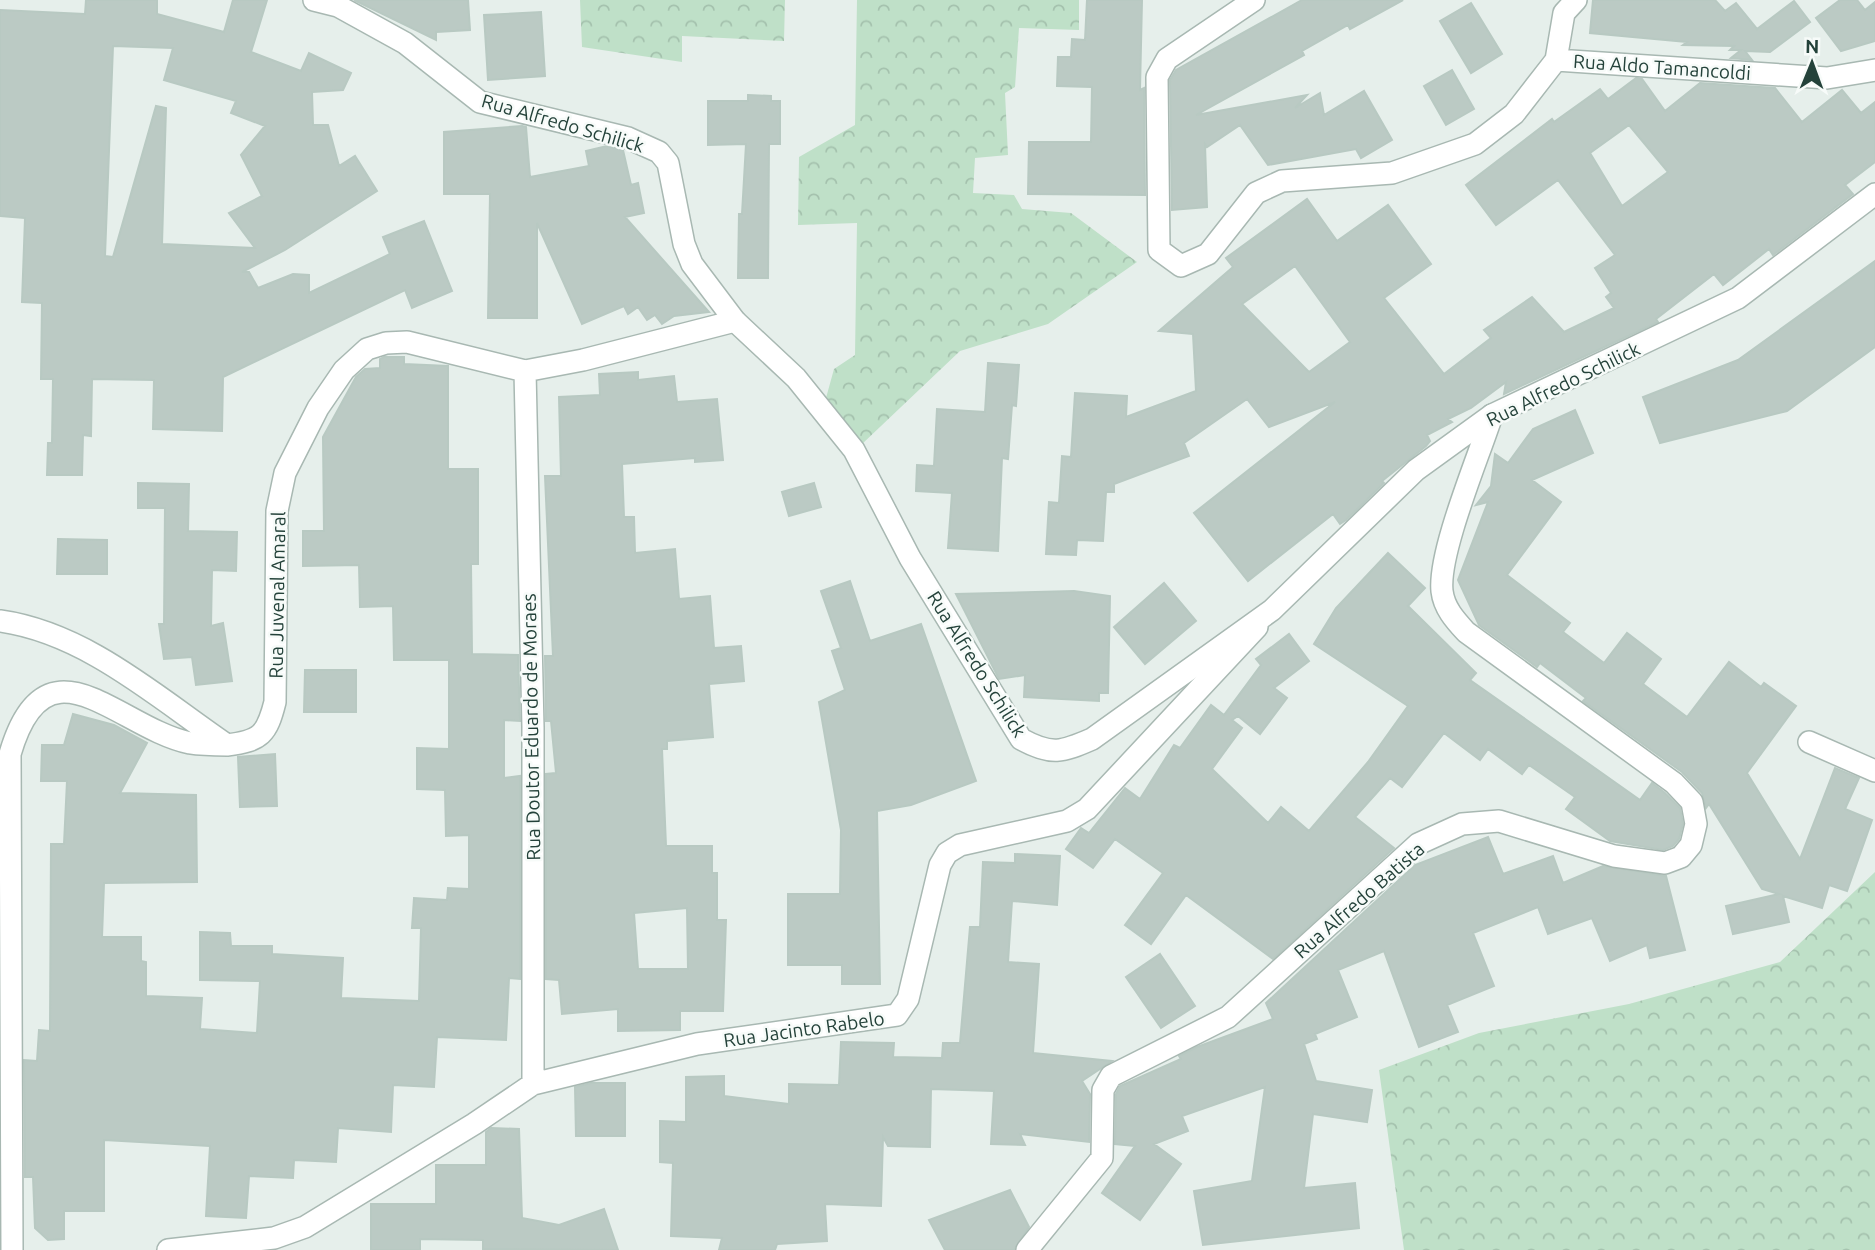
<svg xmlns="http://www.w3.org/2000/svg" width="1875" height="1250" viewBox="0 0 1875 1250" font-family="Ubuntu,sans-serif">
	<defs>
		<pattern id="forest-crowns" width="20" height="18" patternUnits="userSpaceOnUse" patternTransform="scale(1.75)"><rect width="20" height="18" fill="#bfe0c8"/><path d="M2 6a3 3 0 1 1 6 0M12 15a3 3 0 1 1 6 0" fill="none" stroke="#a4c1ad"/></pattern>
	</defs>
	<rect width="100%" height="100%" fill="#e6efeb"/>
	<!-- forest -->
	<path fill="url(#forest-crowns)" d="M 580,0 L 785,0 L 784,41 L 682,36 L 682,62 L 582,47 Z
		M 857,0 L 1079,0 L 1079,30 L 1019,28 L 1015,87 L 1005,93 L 1008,155 L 975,158 L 973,193 L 1014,195 L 1022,209 L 1071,213 L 1137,262 L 1048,324 L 960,351 L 861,445 L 826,398 L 834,369 L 855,355 L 857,223 L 798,225 L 799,157 L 855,125 Z
		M 1875,872 L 1875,1250 L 1404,1250 L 1379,1070 L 1479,1033 L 1629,1004 L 1780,962 Z"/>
	<!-- building -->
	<path fill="#bbcac4" stroke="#b8c9c2" stroke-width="2" fill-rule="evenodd" d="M 86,0 L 157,0 L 157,14 L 224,32 L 233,0 L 267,0 L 251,52 L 301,71 L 309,53 L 351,73 L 343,90 L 312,92 L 313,125 L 328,125 L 339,166 L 355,156 L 377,191 L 285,250 L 242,272 L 249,272 L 258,288 L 293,274 L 309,275 L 309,293 L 390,254 L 383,237 L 424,221 L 452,291 L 412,308 L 405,290 L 223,377 L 222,431 L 153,429 L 154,380 L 92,379 L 91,436 L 83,435 L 82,475 L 47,475 L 48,443 L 52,443 L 53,379 L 41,379 L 42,303 L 22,302 L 25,218 L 0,216 L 0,10 L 85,14 ZM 113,46 L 173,48 L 164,80 L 236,101 L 231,113 L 265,126 L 241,155 L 262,196 L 229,213 L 255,248 L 162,244 L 166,108 L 156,106 L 113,257 L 105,256 Z
		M 354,0 L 468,0 L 470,30 L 436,32 L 436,40 Z
		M 1087,0 L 1142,0 L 1140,90 L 1144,88 L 1145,195 L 1028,194 L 1029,142 L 1091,142 L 1092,87 L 1057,86 L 1058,57 L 1071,57 L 1072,39 L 1085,40 Z
		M 1302,0 L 1403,0 L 1350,29 L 1348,25 L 1302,51 L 1304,55 L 1196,115 L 1307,95 L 1295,108 L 1320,93 L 1324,115 L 1364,91 L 1392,140 L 1361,158 L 1356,149 L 1268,165 L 1240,125 L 1207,147 L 1205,144 L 1207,207 L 1172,210 L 1170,80 L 1176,70 Z
		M 1593,0 L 1715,0 L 1725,11 L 1736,3 L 1757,29 L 1794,1 L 1810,22 L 1770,52 L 1745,51 L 1752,60 L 1731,58 L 1741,50 L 1730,50 L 1734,46 L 1683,45 L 1687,42 L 1590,33 Z
		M 1840,0 L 1857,0 L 1865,10 L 1875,2 L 1875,41 L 1841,51 L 1816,18 Z
		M 1471,3 L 1502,54 L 1471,73 L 1440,21 Z
		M 541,12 L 545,76 L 488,80 L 484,15 Z
		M 1452,70 L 1474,109 L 1446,125 L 1424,86 Z
		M 1636,78 L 1642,79 L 1665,111 L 1700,83 L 1775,88 L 1802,122 L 1842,90 L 1861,113 L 1875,102 L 1875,162 L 1845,185 L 1853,194 L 1773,255 L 1769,249 L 1723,285 L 1714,274 L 1656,319 L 1658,322 L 1504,394 L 1506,382 L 1471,408 L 1448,419 L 1452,422 L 1427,435 L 1430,441 L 1426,446 L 1382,481 L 1384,483 L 1346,520 L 1340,524 L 1333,514 L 1248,581 L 1194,513 L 1335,402 L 1269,427 L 1247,399 L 1184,443 L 1189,456 L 1114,484 L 1114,492 L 1106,492 L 1103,541 L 1077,540 L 1076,555 L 1046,554 L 1049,502 L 1059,503 L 1062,456 L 1071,457 L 1075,393 L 1127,396 L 1126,417 L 1196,391 L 1193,334 L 1159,331 L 1233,267 L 1226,258 L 1307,199 L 1337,241 L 1388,205 L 1431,264 L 1384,298 L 1444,374 L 1491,338 L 1484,330 L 1532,297 L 1564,332 L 1614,308 L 1606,297 L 1611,293 L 1595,268 L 1615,255 L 1558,180 L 1496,225 L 1466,185 L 1552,119 L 1554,122 L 1600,89 L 1608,99 ZM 1629,125 L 1668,172 L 1622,206 L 1590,153 ZM 1295,266 L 1350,342 L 1309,372 L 1242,304 Z
		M 748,95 L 771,96 L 771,101 L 780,101 L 780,144 L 769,144 L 768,278 L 738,278 L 739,214 L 742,214 L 746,144 L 708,145 L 708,101 L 748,101 Z
		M 522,126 L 526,127 L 530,177 L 589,166 L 586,151 L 607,146 L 623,150 L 631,185 L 638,183 L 644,213 L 625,217 L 709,312 L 674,316 L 662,324 L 655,315 L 647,320 L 638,307 L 628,314 L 624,306 L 582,324 L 537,223 L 537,318 L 488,318 L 490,194 L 444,194 L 444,132 Z
		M 1875,261 L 1875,347 L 1787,411 L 1660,443 L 1643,397 L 1738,360 Z
		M 384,357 L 404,357 L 404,364 L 448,366 L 448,469 L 478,469 L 478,564 L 471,564 L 472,654 L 518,655 L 520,721 L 504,720 L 504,778 L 520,776 L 520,979 L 509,978 L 506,1040 L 437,1037 L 434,1087 L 393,1085 L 391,1132 L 338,1128 L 336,1162 L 294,1160 L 293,1178 L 249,1176 L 246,1218 L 206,1216 L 210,1146 L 104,1140 L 104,1211 L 64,1211 L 64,1239 L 48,1240 L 35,1228 L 33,1177 L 25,1177 L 24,1060 L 37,1061 L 39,1030 L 50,1031 L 51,844 L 64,844 L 67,781 L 41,781 L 42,745 L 64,745 L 73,714 L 114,725 L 147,743 L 120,793 L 196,795 L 197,882 L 104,883 L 102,937 L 141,937 L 141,961 L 146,962 L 146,996 L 202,998 L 200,1029 L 257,1033 L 260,981 L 200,980 L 200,932 L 230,933 L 231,946 L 272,946 L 272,954 L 343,958 L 341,998 L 419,1001 L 421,928 L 412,928 L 414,898 L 447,900 L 448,888 L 469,889 L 469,835 L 446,836 L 445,790 L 417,789 L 417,748 L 449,749 L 449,660 L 394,660 L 393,606 L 360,607 L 359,565 L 303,566 L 303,531 L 324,531 L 323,437 L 356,377 L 365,369 L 380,368 L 380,359 Z
		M 988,363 L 1019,365 L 1016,406 L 1012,405 L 1008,459 L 1002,458 L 998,551 L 948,548 L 952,493 L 916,491 L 917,465 L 934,466 L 937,409 L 985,412 Z
		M 638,372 L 638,380 L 674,376 L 677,402 L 717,399 L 723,460 L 695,462 L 695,458 L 622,464 L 624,517 L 634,517 L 635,553 L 675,549 L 679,599 L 710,596 L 714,648 L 741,646 L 744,681 L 709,684 L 713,737 L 667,741 L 667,749 L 662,749 L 666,846 L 712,846 L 712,873 L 717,873 L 717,920 L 726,920 L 723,1011 L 680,1011 L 680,1030 L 618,1031 L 618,1009 L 562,1014 L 559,980 L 546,979 L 546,774 L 556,773 L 551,721 L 546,721 L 545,656 L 553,656 L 545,476 L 561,476 L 559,397 L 600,395 L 599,374 ZM 687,908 L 688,969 L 638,969 L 634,913 Z
		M 1575,410 L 1593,453 L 1532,480 L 1561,502 L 1507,575 L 1570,623 L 1563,632 L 1604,663 L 1627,633 L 1661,659 L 1643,684 L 1687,717 L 1729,662 L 1761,687 L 1764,683 L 1796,706 L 1747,773 L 1800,859 L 1835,768 L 1859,778 L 1845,809 L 1872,820 L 1847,891 L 1829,885 L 1822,908 L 1783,896 L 1789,922 L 1733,934 L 1726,906 L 1779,894 L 1762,889 L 1709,804 L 1706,808 L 1702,793 L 1682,772 L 1583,701 L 1586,698 L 1540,663 L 1537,667 L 1479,625 L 1458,580 L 1488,502 L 1476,505 L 1491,486 L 1495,454 L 1508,463 L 1533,429 Z
		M 138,483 L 189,484 L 188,531 L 237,532 L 236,571 L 212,570 L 211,626 L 223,623 L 232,681 L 196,685 L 192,657 L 164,659 L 159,624 L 164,624 L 165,508 L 138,508 Z
		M 814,483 L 821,507 L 789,516 L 782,492 Z
		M 58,539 L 107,540 L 107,574 L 57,574 Z
		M 1388,553 L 1425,588 L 1408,606 L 1476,673 L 1470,680 L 1640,800 L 1652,783 L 1665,793 L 1680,808 L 1683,824 L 1679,839 L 1673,846 L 1663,850 L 1610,841 L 1566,809 L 1575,797 L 1529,765 L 1522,774 L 1488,749 L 1480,760 L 1444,733 L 1402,787 L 1390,778 L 1355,817 L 1394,848 L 1273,959 L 1186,895 L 1151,944 L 1125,925 L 1163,873 L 1115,839 L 1093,868 L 1066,849 L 1081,828 L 1089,833 L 1125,788 L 1140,799 L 1174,745 L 1180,748 L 1211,705 L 1224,715 L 1261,665 L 1256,659 L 1289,634 L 1309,661 L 1274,688 L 1287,698 L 1260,734 L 1238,716 L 1232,720 L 1242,728 L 1212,769 L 1268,823 L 1281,807 L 1309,831 L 1368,762 L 1408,706 L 1314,644 L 1336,608 Z
		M 850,581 L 870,641 L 921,624 L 976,781 L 911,805 L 877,811 L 880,984 L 842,984 L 842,965 L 788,965 L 788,894 L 840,894 L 841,830 L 819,702 L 845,690 L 832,651 L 841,648 L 821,591 Z
		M 1164,583 L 1196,621 L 1145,664 L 1114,627 Z
		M 1074,591 L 1110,596 L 1108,693 L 1099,693 L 1099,701 L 1024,697 L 1025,675 L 999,679 L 956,594 Z
		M 305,670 L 356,670 L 356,712 L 304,712 Z
		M 275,754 L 277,806 L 240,807 L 238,757 Z
		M 1488,837 L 1503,874 L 1553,856 L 1563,883 L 1603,866 L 1666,876 L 1685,950 L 1650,958 L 1647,945 L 1610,961 L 1592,918 L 1548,934 L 1538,907 L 1473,933 L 1494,986 L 1447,1005 L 1458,1032 L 1419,1047 L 1384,951 L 1338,970 L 1357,1017 L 1315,1034 L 1317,1039 L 1304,1044 L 1316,1081 L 1372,1090 L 1367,1122 L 1313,1114 L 1304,1188 L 1355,1183 L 1359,1228 L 1203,1245 L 1194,1191 L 1252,1181 L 1265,1087 L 1182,1116 L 1188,1131 L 1154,1144 L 1181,1164 L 1140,1220 L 1102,1193 L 1135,1146 L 1115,1144 L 1116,1094 L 1120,1086 L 1181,1059 L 1179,1056 L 1197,1047 L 1273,1019 L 1266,1003 L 1415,865 Z
		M 1015,854 L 1060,856 L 1057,905 L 1012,901 L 1008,962 L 1039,964 L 1033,1053 L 1112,1061 L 1082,1081 L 1090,1094 L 1089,1142 L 1020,1134 L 1025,1145 L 991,1144 L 994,1091 L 931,1089 L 930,1147 L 888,1146 L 883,1137 L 881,1206 L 825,1204 L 827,1241 L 777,1244 L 775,1250 L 719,1250 L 722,1238 L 671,1236 L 673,1163 L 660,1162 L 660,1121 L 686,1122 L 686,1077 L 724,1076 L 724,1096 L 789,1104 L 789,1084 L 839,1085 L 841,1042 L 894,1043 L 893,1057 L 942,1058 L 943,1043 L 960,1043 L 970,927 L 980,927 L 983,862 L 1015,863 Z
		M 1160,954 L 1195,1006 L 1161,1028 L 1126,977 Z
		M 591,1083 L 625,1083 L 625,1136 L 576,1136 L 575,1087 Z
		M 491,1128 L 519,1129 L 522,1218 L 559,1225 L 604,1209 L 618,1250 L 483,1249 L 483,1240 L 420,1239 L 420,1250 L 371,1250 L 371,1204 L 436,1204 L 436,1165 L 486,1165 L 486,1132 Z
		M 1010,1190 L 1029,1227 L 1014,1250 L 945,1250 L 929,1220 Z"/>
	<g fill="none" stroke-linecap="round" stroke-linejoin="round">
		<defs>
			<path id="minor" d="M 1254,0 L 1167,59 L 1157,77 L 1159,250 L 1181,266 L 1208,254 L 1256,193 L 1282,181 L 1392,173 L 1475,144 L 1514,114 L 1556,60 L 1564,13 L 1576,0
				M 1556,60 L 1827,78 L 1875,70
				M 525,371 L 533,727 L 533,1084
				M 0,621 C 86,633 158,698 227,745 C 261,741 267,734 275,702 L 277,511 L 285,473 L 318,408 L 344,370 L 367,349 L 386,343 L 407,342 L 525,371 L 583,360 L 735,321
				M 1809,742 L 1875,771
				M 12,1250 L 10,754 C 46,630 118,728 190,743 C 202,745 215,745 227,745
				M 168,1250 L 274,1238 L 305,1227 L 474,1124 L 533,1084 L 697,1044 L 897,1015 L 908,999 L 940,865 L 947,853 L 960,845 L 1067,821 L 1087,809 L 1257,627
				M 1027,1250 L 1102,1158 L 1103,1090 L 1111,1076 L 1228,1017 L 1418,844 L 1462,824 L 1499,821 L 1614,856 L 1665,863 L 1681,857 L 1691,845 L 1696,824 L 1692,802 L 1674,783 L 1466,632 C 1455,620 1444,608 1442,591 C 1438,552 1479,456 1492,415"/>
			<path id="tertiary" d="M 314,0 L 338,6 L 405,43 L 480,102 L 628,138 L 659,152 L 668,163 L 684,244 L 692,264 L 735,321 L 796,378 L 854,450 L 910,558 L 1021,739 C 1052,756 1062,752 1092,739 L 1272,610 L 1416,470 L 1492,415 L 1738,298 L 1875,194"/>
		</defs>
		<!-- minor casing -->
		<use href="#minor" stroke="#a8b8b2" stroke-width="24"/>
		<!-- tertiary casing -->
		<use href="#tertiary" stroke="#a8b8b2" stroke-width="24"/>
		<!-- minor -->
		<use href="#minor" stroke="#fff" stroke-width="21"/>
		<!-- tertiary -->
		<use href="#tertiary" stroke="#fff" stroke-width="21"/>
	</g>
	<g text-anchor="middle" stroke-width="5" stroke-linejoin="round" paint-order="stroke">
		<!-- street labels -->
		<g font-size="19" fill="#24423a" stroke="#f7fbf9">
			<text transform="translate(1662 67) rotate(4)" y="7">Rua Aldo Tamancoldi</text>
			<text transform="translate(563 123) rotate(16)" y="7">Rua Alfredo Schilick</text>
			<text transform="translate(1563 384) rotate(-26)" y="7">Rua Alfredo Schilick</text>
			<text transform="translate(277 595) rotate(-89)" y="7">Rua Juvenal Amaral</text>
			<text transform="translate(977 664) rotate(58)" y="7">Rua Alfredo Schilick</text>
			<text transform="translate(531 727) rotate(-91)" y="7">Rua Doutor Eduardo de Moraes</text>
			<text transform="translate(1359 900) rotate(-41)" y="7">Rua Alfredo Batista</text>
			<text transform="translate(804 1029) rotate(-8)" y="7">Rua Jacinto Rabelo</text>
		</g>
	</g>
	<!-- north arrow -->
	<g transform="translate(1812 63) rotate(1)" stroke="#f7fbf9" stroke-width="5" paint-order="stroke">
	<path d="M0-5L12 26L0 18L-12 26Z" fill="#24423a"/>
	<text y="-10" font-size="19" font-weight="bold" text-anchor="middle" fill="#24423a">N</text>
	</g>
</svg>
